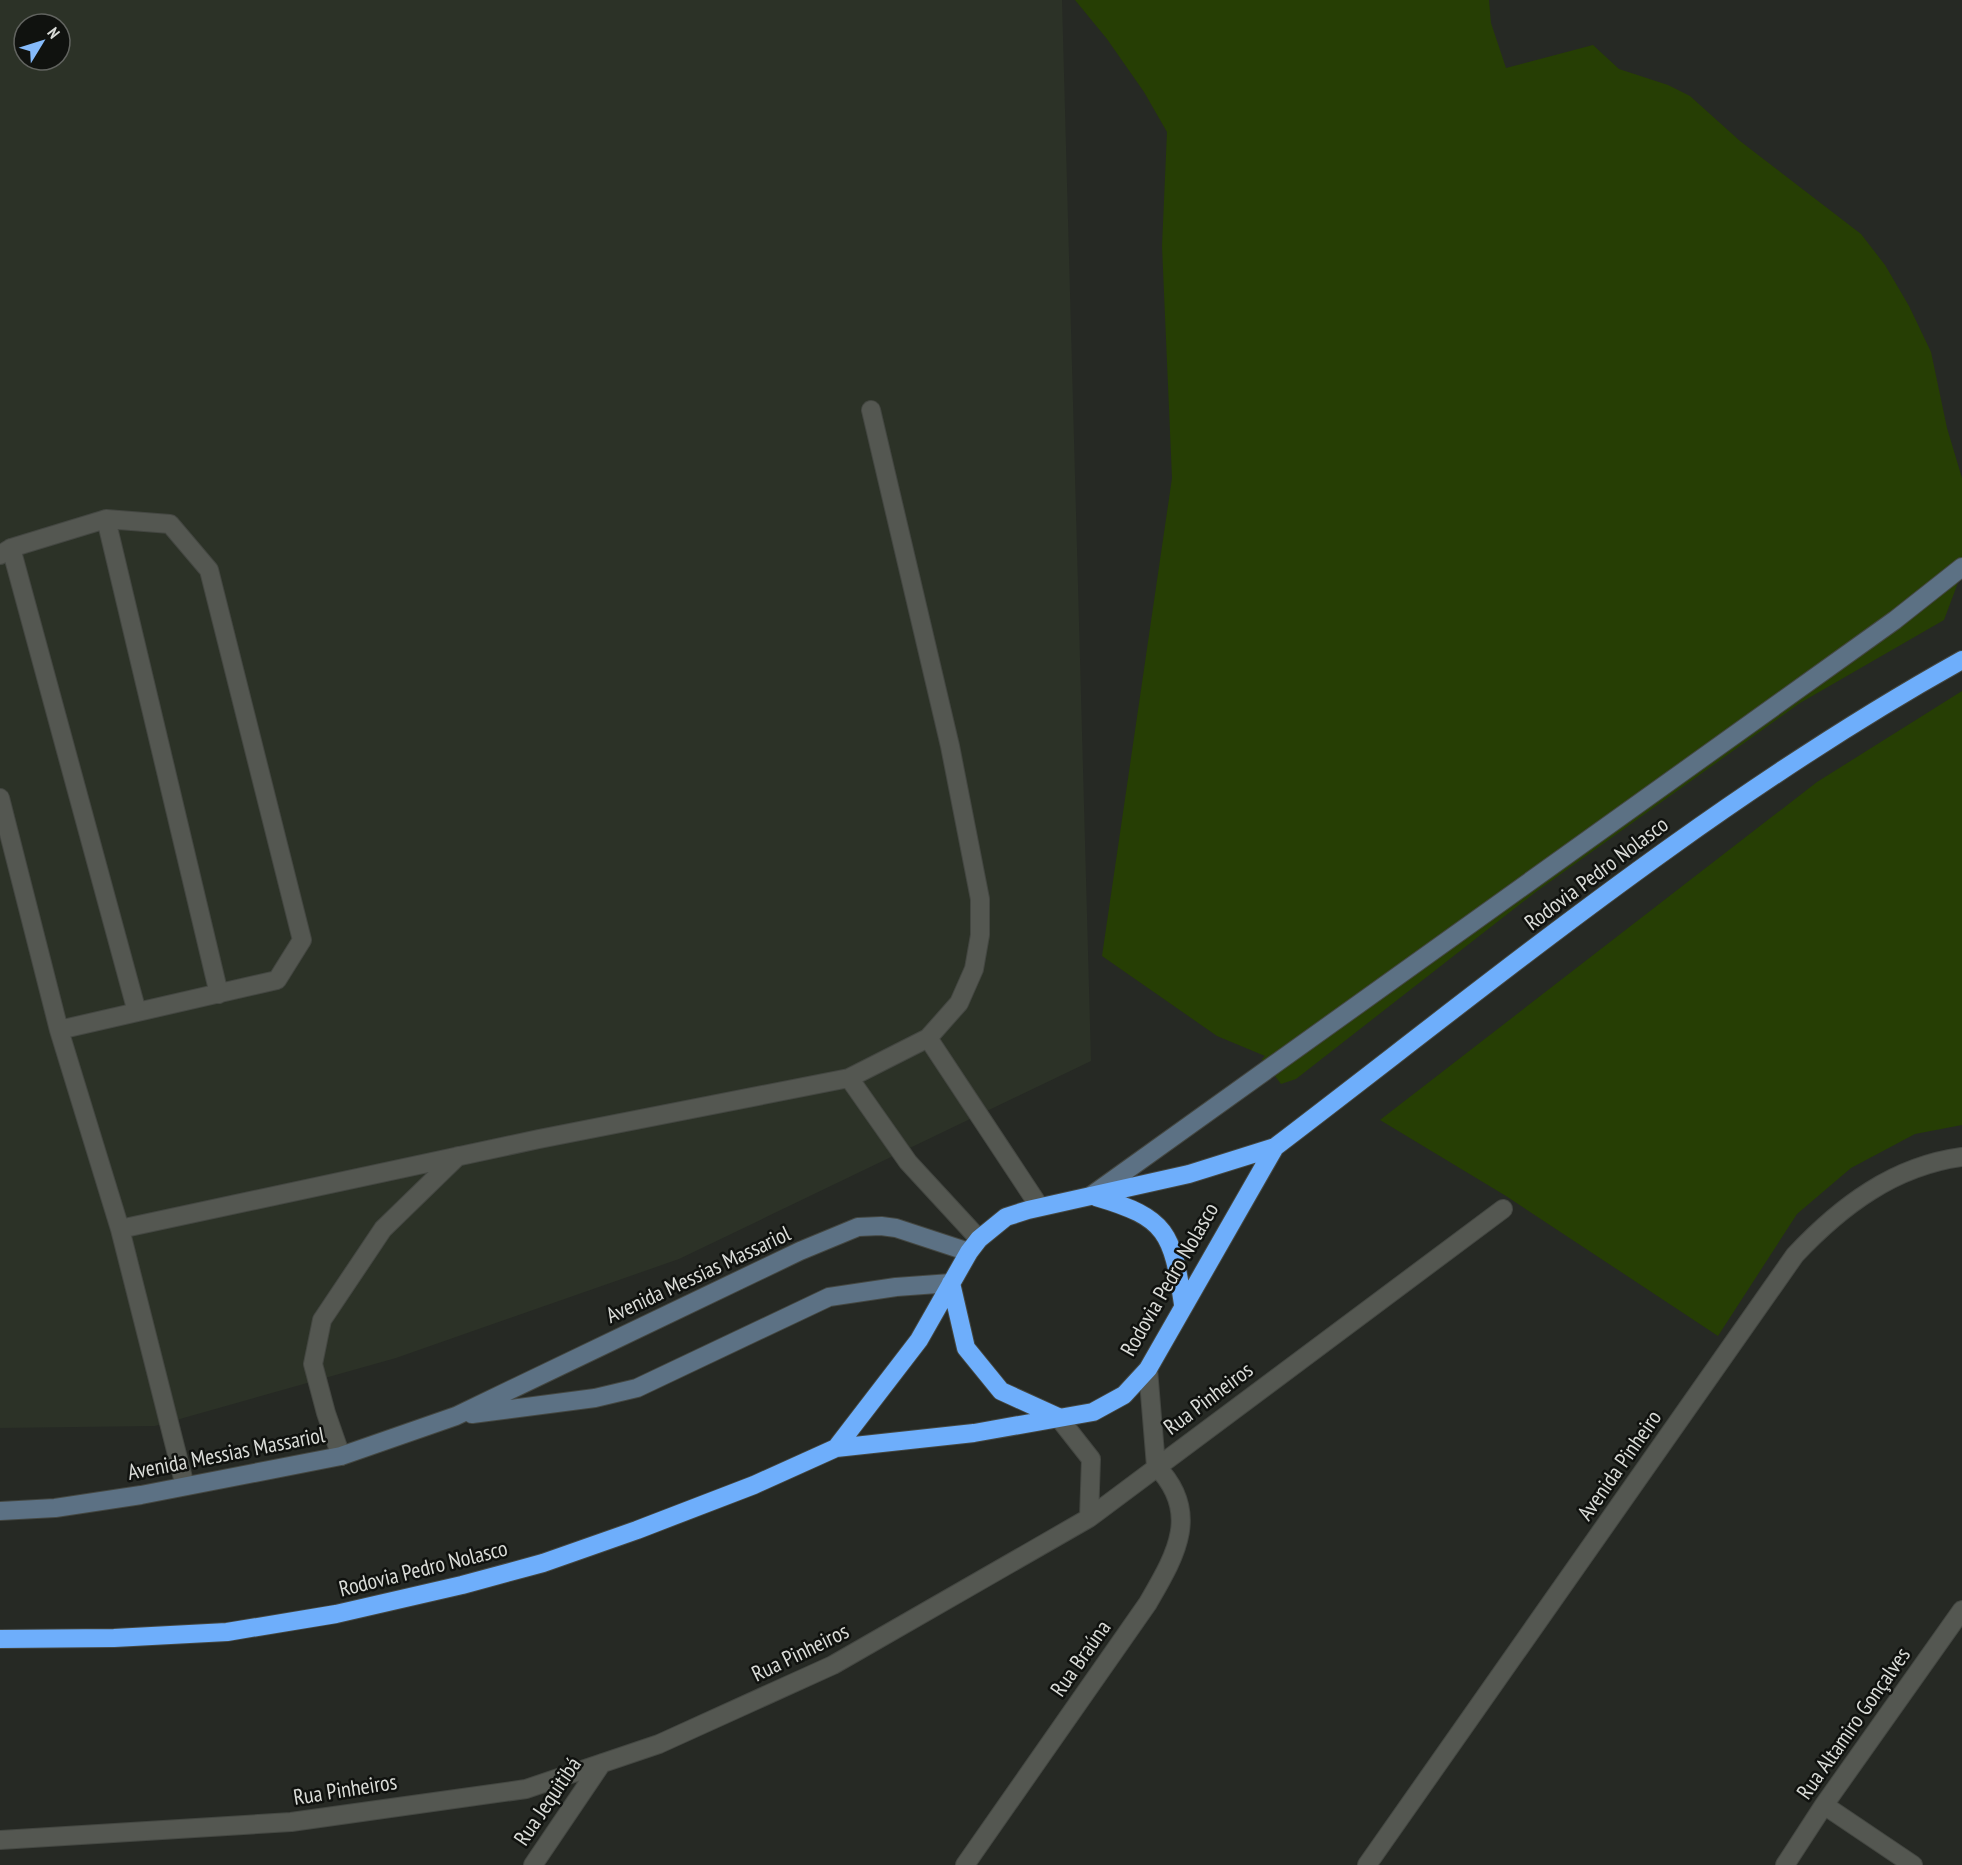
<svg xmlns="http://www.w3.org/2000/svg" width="1962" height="1865" viewBox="0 0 1962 1865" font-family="'PT Sans Narrow',sans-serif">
	<rect width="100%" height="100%" fill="#262924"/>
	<!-- built -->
	<path fill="#2c3227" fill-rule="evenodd" d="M 0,0 L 1062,0 L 1091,1061 L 679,1259 L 396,1358 L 155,1426 L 0,1428 ZM 24,24 L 60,24 L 60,60 L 24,60 Z"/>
	<!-- green -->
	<path fill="#263e04" d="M 1075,0 L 1489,0 L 1491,23 L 1506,68 L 1593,45 L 1619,69 L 1668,85 L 1690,96 L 1740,141 L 1861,234 L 1885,265 L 1909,306 L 1931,352 L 1947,428 L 1962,478 L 1962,572 L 1944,620 L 1800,703 L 1537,891 L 1296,1079 L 1281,1084 L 1262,1059 L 1265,1056 L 1217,1036 L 1102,956 L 1172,478 L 1162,246 L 1167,132 L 1144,92 L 1107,39 Z
		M 1962,691 L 1962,1125 L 1915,1134 L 1851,1168 L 1797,1214 L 1718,1336 L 1506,1196 L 1380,1120 L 1817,782 Z"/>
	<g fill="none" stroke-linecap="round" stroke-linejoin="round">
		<defs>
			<path id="lane" d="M 106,519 L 219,994
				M 11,548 L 137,1012
				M 0,555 L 11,548 L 106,519 L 170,524 L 209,570 L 302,940 L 277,980 L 59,1030
				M 0,798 L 59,1030 L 120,1229 L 539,1139 L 849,1078 L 928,1038 L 959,1003 L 974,969 L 980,935 L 980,899 L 950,746 L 871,410
				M 928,1038 L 1039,1206
				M 849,1078 L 908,1162 L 979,1239
				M 120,1229 L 185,1486
				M 341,1456 L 326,1413 L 313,1364 L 322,1320 L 383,1229 L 458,1156"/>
			<path id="street" d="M 1058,1417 L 1091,1459 L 1089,1518
				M 1824,1805 L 1913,1865
				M 0,1840 L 291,1822 L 526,1789 L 659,1744 L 833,1665 L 1089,1518 L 1503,1209
				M 533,1865 L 602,1763
				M 965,1865 L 1148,1603 C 1175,1556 1202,1513 1156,1466 L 1148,1369
				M 1367,1865 L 1795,1255 C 1841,1206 1894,1166 1962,1157
				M 1785,1865 L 1824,1805 L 1962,1610"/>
			<path id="secondary" d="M 1092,1195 L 1895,620 L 1962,567
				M 472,1414 L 595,1398 L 637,1388 L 829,1297 L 896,1287 L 951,1283
				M 0,1511 L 55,1508 L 141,1495 L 341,1456 L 456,1416 L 800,1251 L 858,1227 L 881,1226 L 896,1228 L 969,1252"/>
			<path id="highway" d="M 1096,1197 C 1168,1218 1172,1233 1183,1304
				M 951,1283 L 966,1348 L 1001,1391 L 1058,1417
				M 836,1448 L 919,1340 L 969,1252 L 979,1239 L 1006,1217 L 1028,1210 L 1189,1174 L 1275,1147 C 1498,977 1716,797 1962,660
				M 0,1639 L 114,1638 L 227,1632 L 336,1614 L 462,1585 L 543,1563 L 637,1530 L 754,1485 L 836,1448 L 974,1433 L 1093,1412 L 1124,1395 L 1148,1369 L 1275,1147"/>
		</defs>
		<!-- lane casing -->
		<use href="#lane" stroke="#444742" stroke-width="20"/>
		<!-- street casing -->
		<use href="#street" stroke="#444742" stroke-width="20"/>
		<!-- secondary casing -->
		<use href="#secondary" stroke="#444742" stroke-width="20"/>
		<!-- highway casing -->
		<use href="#highway" stroke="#444742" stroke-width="20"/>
		<!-- lane -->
		<use href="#lane" stroke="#545751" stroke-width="18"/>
		<!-- street -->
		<use href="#street" stroke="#545751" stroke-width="18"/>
		<!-- secondary -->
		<use href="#secondary" stroke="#5c7184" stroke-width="18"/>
		<!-- highway -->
		<use href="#highway" stroke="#6eaefb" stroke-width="18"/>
	</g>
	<g text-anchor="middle" stroke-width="5" stroke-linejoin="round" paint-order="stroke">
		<!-- street labels -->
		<g font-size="22" fill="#dadcd8" stroke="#10120f">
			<text transform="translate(1596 873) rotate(-37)" y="8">Rodovia Pedro Nolasco</text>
			<text transform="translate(698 1274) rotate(-25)" y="8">Avenida Messias Massariol</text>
			<text transform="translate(1169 1279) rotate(-60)" y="8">Rodovia Pedro Nolasco</text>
			<text transform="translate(1208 1398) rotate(-37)" y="8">Rua Pinheiros</text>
			<text transform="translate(226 1453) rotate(-11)" y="8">Avenida Messias Massariol</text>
			<text transform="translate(1619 1465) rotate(-55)" y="8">Avenida Pinheiro</text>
			<text transform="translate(423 1568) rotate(-14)" y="8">Rodovia Pedro Nolasco</text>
			<text transform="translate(800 1652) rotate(-26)" y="8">Rua Pinheiros</text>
			<text transform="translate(1080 1658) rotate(-55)" y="8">Rua Braúna</text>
			<text transform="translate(1853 1723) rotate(-55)" y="8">Rua Altamiro Gonçalves</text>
			<text transform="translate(345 1789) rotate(-9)" y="8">Rua Pinheiros</text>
			<text transform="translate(547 1801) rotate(-56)" y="8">Rua Jequitibá</text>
		</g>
	</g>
	<!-- north arrow -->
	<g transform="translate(42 42) rotate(52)"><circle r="28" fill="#10120f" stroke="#61635f" stroke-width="1.5"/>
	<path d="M0-4.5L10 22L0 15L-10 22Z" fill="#86bbfb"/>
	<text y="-9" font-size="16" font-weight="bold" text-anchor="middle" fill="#dadcd8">N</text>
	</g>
</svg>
